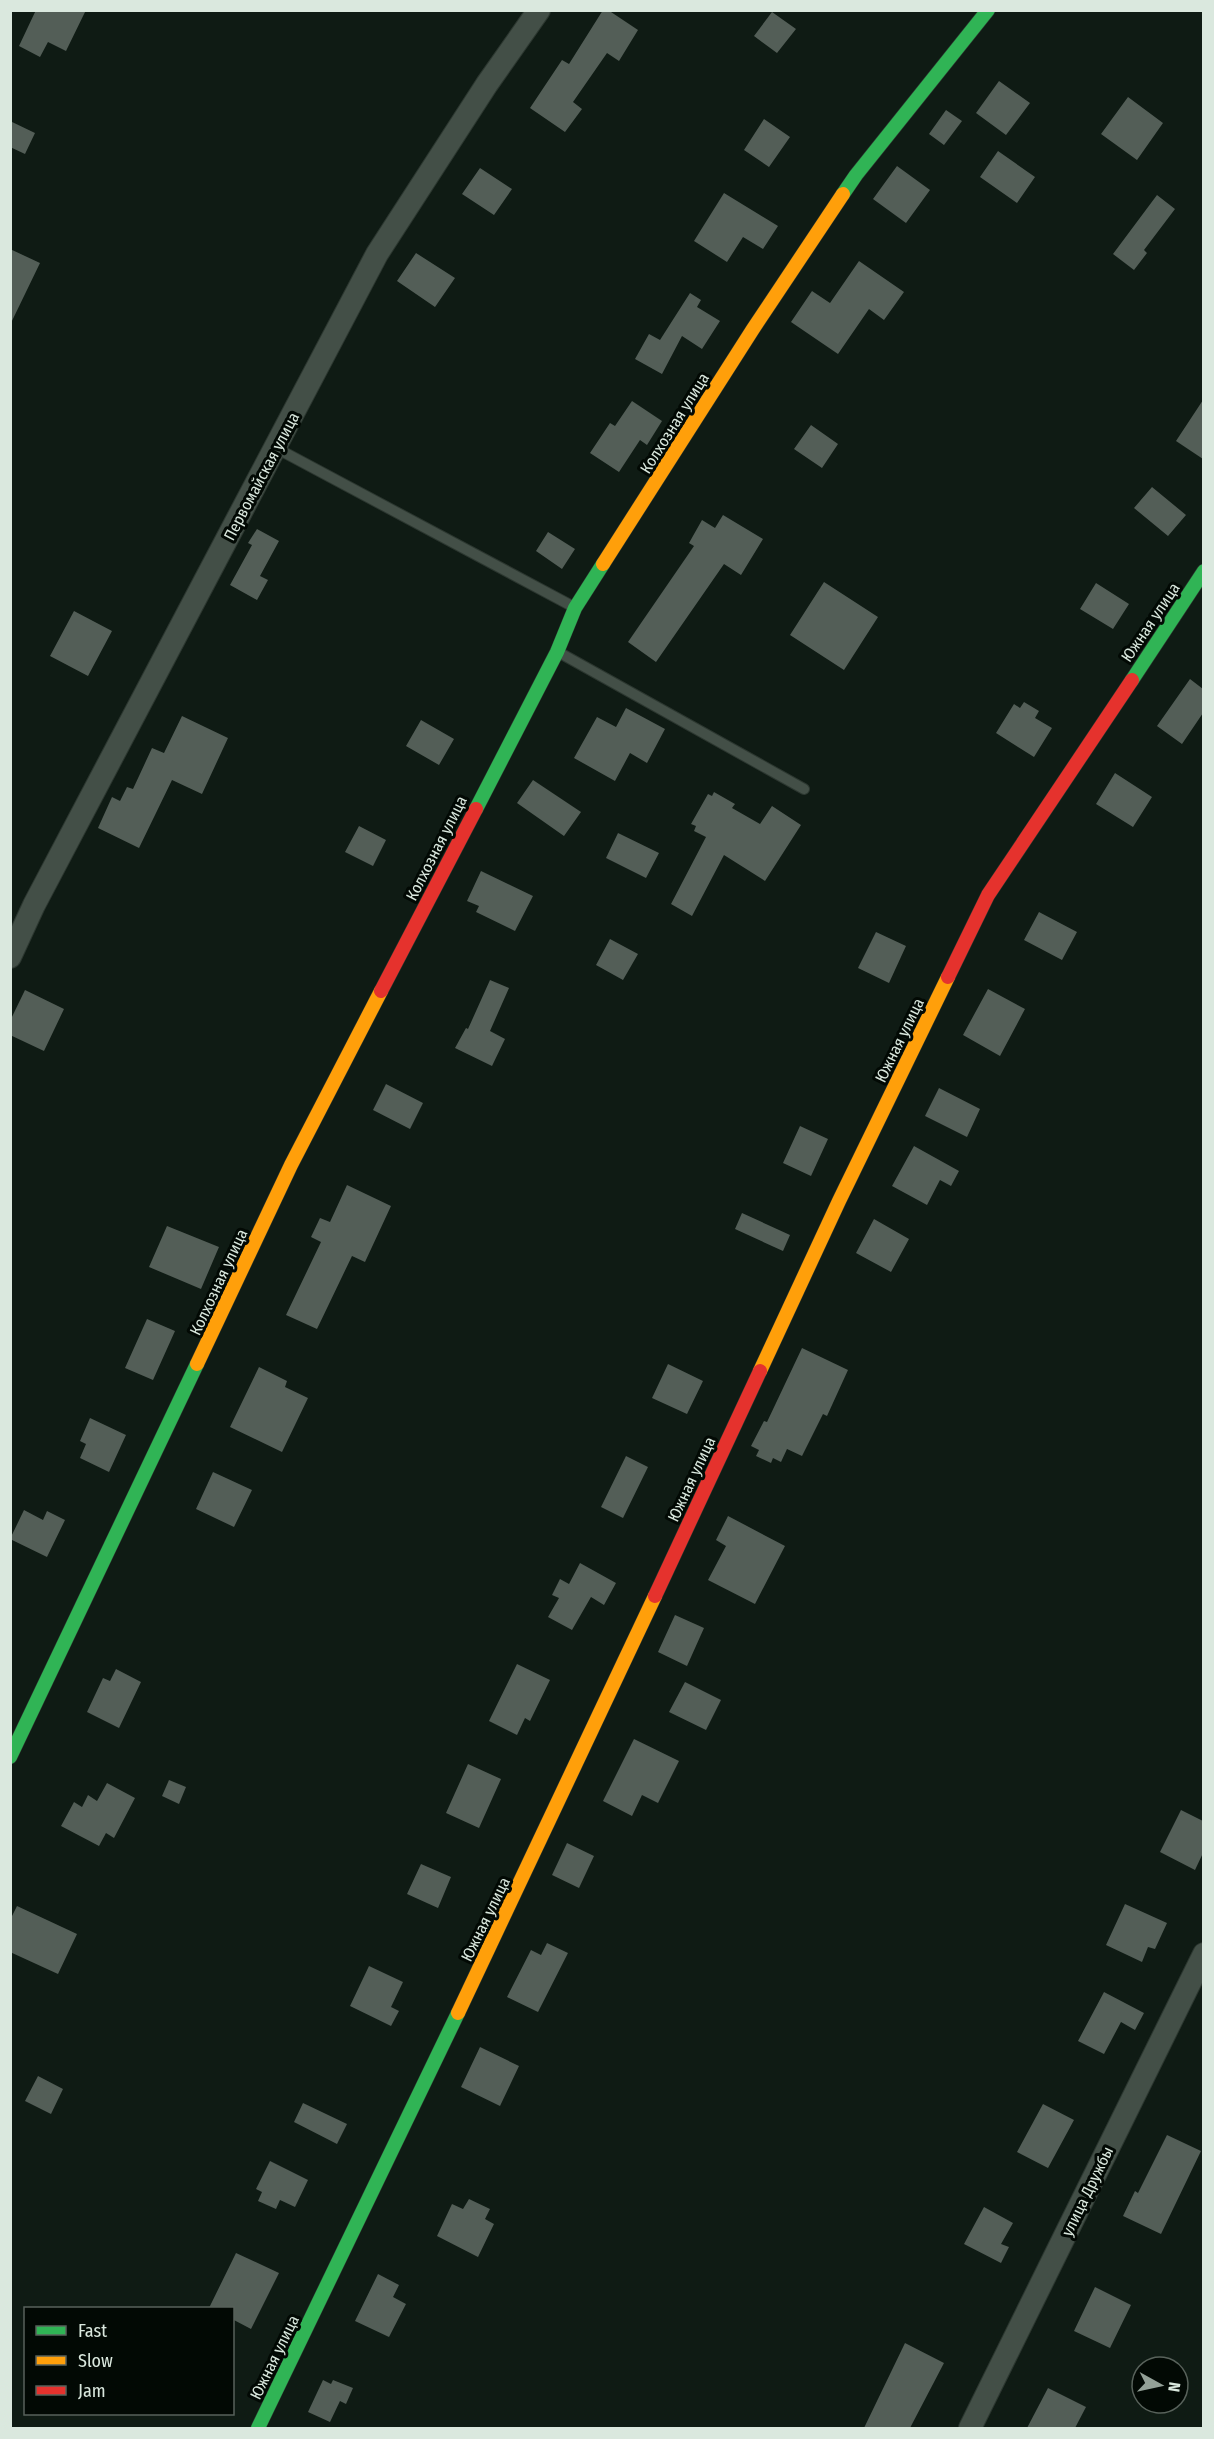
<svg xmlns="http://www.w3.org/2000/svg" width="1214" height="2439" viewBox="0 0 1214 2439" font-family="'Fira Sans Condensed',sans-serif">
	<rect width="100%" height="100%" fill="#0f1b14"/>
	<!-- building -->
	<path fill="#535e57" d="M 36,10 L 86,10 L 66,51 L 48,42 L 40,57 L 19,46 Z
		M 603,10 L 608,10 L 638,30 L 619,61 L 607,53 L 573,102 L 582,109 L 565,132 L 530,108 L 562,60 L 569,64 Z
		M 772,12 L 796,29 L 777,53 L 754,36 Z
		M 999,81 L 1030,103 L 1006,135 L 976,113 Z
		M 1128,97 L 1163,123 L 1137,160 L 1101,134 Z
		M 946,110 L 962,121 L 944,145 L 929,134 Z
		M 764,119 L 790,137 L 769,167 L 744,150 Z
		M 10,121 L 35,133 L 25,154 L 10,147 Z
		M 998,151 L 1035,177 L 1017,203 L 980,177 Z
		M 897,166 L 930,190 L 906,223 L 873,199 Z
		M 480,168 L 512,189 L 494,215 L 462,194 Z
		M 724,193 L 778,226 L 763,249 L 743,237 L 727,262 L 694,241 Z
		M 1157,195 L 1175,209 L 1144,250 L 1147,253 L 1134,270 L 1113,254 Z
		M 10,249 L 40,263 L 10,325 Z
		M 416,253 L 455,278 L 435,307 L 397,281 Z
		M 859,261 L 904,292 L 884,320 L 869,309 L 838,354 L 791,322 L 812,291 L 830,303 Z
		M 690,293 L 701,300 L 697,307 L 720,321 L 702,349 L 682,336 L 662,374 L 635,359 L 649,334 L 660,340 Z
		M 1203,400 L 1203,459 L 1176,441 Z
		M 632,401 L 662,421 L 647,445 L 640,440 L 619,472 L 590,453 L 610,423 L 615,426 Z
		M 811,425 L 838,444 L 822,468 L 794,449 Z
		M 1152,487 L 1186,515 L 1168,536 L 1134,508 Z
		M 723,515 L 763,539 L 741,575 L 724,564 L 656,662 L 628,642 L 694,546 L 689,543 L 702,520 L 715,528 Z
		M 257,529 L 279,541 L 260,576 L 268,580 L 257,600 L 230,585 L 252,545 L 248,543 Z
		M 548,532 L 575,549 L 562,569 L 536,551 Z
		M 824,582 L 878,617 L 844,670 L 790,635 Z
		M 1096,583 L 1129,604 L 1113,629 L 1080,609 Z
		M 74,611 L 112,631 L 88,676 L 50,656 Z
		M 1190,679 L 1203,689 L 1203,713 L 1182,744 L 1157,726 Z
		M 1024,702 L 1039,711 L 1035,718 L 1052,728 L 1034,757 L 996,733 L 1014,704 L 1020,708 Z
		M 626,708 L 665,729 L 647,763 L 630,753 L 615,781 L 574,758 L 597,717 L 616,727 Z
		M 182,716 L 228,738 L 202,794 L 172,780 L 139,848 L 98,828 L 112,797 L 120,801 L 127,787 L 133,789 L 152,748 L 164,753 Z
		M 421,720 L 454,739 L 439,765 L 406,746 Z
		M 1115,773 L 1152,797 L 1133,827 L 1096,804 Z
		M 533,780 L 581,812 L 564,836 L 517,803 Z
		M 714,792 L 735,804 L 732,808 L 760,824 L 772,806 L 801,825 L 765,881 L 724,855 L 692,916 L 671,904 L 706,837 L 694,831 L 696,826 L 691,824 L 708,794 L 712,796 Z
		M 359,826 L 386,840 L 373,866 L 345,852 Z
		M 618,833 L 659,853 L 646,878 L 606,858 Z
		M 481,871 L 533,896 L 515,931 L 476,912 L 479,906 L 467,901 Z
		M 1039,912 L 1077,932 L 1062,960 L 1024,940 Z
		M 876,932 L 906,946 L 889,983 L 858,968 Z
		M 610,939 L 638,954 L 623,980 L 596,965 Z
		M 490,980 L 509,988 L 490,1031 L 505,1039 L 492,1066 L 455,1048 L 466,1028 L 468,1029 Z
		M 988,989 L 1025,1009 L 1000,1056 L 963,1035 Z
		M 25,990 L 64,1009 L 44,1051 L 10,1035 L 10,1021 Z
		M 386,1084 L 423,1103 L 410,1129 L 373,1110 Z
		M 939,1088 L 980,1109 L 967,1137 L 925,1116 Z
		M 800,1126 L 828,1139 L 811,1176 L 783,1163 Z
		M 914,1146 L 959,1171 L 951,1186 L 940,1180 L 927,1205 L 892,1186 Z
		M 347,1185 L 391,1206 L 365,1262 L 352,1256 L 317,1329 L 286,1315 L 321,1242 L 311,1237 L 320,1218 L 330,1222 Z
		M 742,1213 L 790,1235 L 783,1251 L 735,1229 Z
		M 874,1219 L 909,1239 L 891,1272 L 856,1253 Z
		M 167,1226 L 219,1247 L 201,1289 L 149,1267 Z
		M 147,1319 L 175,1331 L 153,1380 L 125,1368 Z
		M 802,1348 L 848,1370 L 827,1416 L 823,1414 L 802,1456 L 787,1449 L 781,1462 L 773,1458 L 771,1463 L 756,1456 L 759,1450 L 751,1446 L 764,1421 L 767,1422 Z
		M 668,1364 L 703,1381 L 687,1414 L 652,1398 Z
		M 259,1367 L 287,1381 L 285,1387 L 308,1398 L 282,1452 L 230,1427 Z
		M 90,1418 L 126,1435 L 109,1472 L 80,1458 L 86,1444 L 80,1441 Z
		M 626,1456 L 648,1467 L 623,1518 L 601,1507 Z
		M 213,1472 L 252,1490 L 234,1527 L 196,1509 Z
		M 24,1510 L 43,1520 L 47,1511 L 65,1520 L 47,1557 L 10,1539 Z
		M 728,1516 L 785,1546 L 755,1604 L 708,1580 L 726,1546 L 716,1540 Z
		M 580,1563 L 616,1583 L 604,1605 L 591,1597 L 572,1630 L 548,1617 L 559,1598 L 552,1595 L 560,1579 L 569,1584 Z
		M 675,1615 L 704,1628 L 687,1666 L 658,1652 Z
		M 517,1664 L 550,1680 L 530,1721 L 525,1718 L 517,1735 L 489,1721 Z
		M 116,1669 L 141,1682 L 119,1728 L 87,1712 L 103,1678 L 110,1681 Z
		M 685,1682 L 721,1700 L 706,1730 L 669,1712 Z
		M 634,1739 L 679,1761 L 658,1803 L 642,1795 L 632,1816 L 603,1801 Z
		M 468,1764 L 501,1779 L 479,1828 L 446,1813 Z
		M 169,1780 L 186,1787 L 179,1804 L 162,1796 Z
		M 107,1783 L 135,1798 L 114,1838 L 106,1833 L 99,1846 L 61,1826 L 74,1802 L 82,1807 L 88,1795 L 97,1801 Z
		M 1181,1810 L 1203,1821 L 1203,1853 L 1195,1870 L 1160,1852 Z
		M 567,1843 L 594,1856 L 579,1888 L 552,1875 Z
		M 421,1864 L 451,1877 L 438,1908 L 407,1894 Z
		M 1125,1904 L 1167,1923 L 1155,1949 L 1148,1947 L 1142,1962 L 1106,1945 Z
		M 17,1906 L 77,1934 L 58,1974 L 10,1952 L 10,1920 Z
		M 547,1943 L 568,1953 L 538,2012 L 507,1997 L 531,1950 L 541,1955 Z
		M 369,1966 L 403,1982 L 391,2007 L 399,2011 L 391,2026 L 350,2006 Z
		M 1104,1992 L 1144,2013 L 1135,2030 L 1121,2022 L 1104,2054 L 1078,2041 Z
		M 480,2047 L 519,2066 L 500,2106 L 461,2087 Z
		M 38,2076 L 63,2089 L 51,2114 L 25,2101 Z
		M 303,2103 L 347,2124 L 337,2144 L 294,2122 Z
		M 1043,2104 L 1074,2120 L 1048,2168 L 1017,2152 Z
		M 1167,2135 L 1201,2151 L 1161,2234 L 1123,2216 L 1135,2191 L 1138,2193 Z
		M 270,2161 L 308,2180 L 295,2207 L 280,2200 L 276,2209 L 258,2201 L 262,2192 L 256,2189 Z
		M 469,2199 L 490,2209 L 485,2219 L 494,2224 L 478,2257 L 437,2236 L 452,2204 L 463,2209 Z
		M 984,2207 L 1013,2223 L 1001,2244 L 1009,2247 L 1001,2263 L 964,2244 Z
		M 236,2253 L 279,2273 L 251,2329 L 232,2319 L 232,2308 L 209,2308 Z
		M 378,2274 L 399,2285 L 393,2297 L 406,2304 L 389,2337 L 355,2321 Z
		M 1095,2287 L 1131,2305 L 1110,2348 L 1074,2331 Z
		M 905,2343 L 944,2363 L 910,2428 L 864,2428 Z
		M 323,2380 L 331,2384 L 333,2380 L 353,2388 L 346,2404 L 340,2401 L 330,2422 L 308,2412 Z
		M 1048,2388 L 1086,2407 L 1075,2428 L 1027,2428 Z"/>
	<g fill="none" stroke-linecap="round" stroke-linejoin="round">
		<defs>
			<path id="lane" d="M 276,448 L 572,606
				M 560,653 L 804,789"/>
			<path id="street" d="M 10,957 L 34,905 L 377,254 L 487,84 L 539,10
				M 970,2428 L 1204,1954"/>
			<path id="fast" d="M 843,194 L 856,175 L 988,10
				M 1132,680 L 1204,571
				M 476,809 L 557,652 L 575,608 L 603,564
				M 10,1757 L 197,1364
				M 258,2428 L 458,2013"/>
			<path id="slow" d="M 603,564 L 753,329 L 843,194
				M 197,1364 L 291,1165 L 381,991
				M 760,1371 L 839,1201 L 948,977
				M 458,2013 L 655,1596"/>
			<path id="jam" d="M 948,977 L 988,895 L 1132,680
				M 381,991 L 476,809
				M 655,1596 L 760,1371"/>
		</defs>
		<!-- lane casing -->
		<use href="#lane" stroke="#2c3730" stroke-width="12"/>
		<!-- street casing -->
		<use href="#street" stroke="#2c3730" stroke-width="24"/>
		<!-- fast casing -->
		<use href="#fast" stroke="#2c3730" stroke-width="15"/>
		<!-- slow casing -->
		<use href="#slow" stroke="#2c3730" stroke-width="15"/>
		<!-- jam casing -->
		<use href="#jam" stroke="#2c3730" stroke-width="15"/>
		<!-- lane -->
		<use href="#lane" stroke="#434f47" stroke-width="10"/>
		<!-- street -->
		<use href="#street" stroke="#434f47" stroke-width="22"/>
		<!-- fast -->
		<use href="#fast" stroke="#30b455" stroke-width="14"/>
		<!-- slow -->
		<use href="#slow" stroke="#ff9f0a" stroke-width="14"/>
		<!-- jam -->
		<use href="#jam" stroke="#e5322d" stroke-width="14"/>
	</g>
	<g text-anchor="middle" stroke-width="6" stroke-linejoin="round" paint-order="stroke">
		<!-- street labels -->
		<g font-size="16" fill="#dae8de" stroke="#020904">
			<text transform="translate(674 423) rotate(-58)" y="6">Колхозная улица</text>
			<text transform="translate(261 476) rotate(-62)" y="6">Первомайская улица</text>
			<text transform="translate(1150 622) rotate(-56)" y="6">Южная улица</text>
			<text transform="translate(436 848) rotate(-63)" y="6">Колхозная улица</text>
			<text transform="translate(899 1040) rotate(-64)" y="6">Южная улица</text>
			<text transform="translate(218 1282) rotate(-65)" y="6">Колхозная улица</text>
			<text transform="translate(691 1479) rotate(-65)" y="6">Южная улица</text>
			<text transform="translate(485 1919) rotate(-64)" y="6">Южная улица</text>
			<text transform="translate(1087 2191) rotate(-64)" y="6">улица Дружбы</text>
			<text transform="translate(274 2357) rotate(-64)" y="6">Южная улица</text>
		</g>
	</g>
	<!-- border -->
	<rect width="1214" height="2439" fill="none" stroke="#dae8de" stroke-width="24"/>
	<!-- legend -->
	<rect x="24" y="2307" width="210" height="108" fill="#020904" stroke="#58625b" stroke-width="1.5"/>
	<rect x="36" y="2326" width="30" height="9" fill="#30b455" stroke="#58625b" stroke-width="1.5"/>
	<text x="78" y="2337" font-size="18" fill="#dae8de">Fast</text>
	<rect x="36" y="2356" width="30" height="9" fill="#ff9f0a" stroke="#58625b" stroke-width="1.5"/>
	<text x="78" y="2367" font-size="18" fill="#dae8de">Slow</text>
	<rect x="36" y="2386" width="30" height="9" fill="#e5322d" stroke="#58625b" stroke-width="1.5"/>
	<text x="78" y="2397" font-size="18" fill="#dae8de">Jam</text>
	<!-- north arrow -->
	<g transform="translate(1160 2385) rotate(98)"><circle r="28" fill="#020904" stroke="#58625b" stroke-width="1.5"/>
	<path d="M0-4.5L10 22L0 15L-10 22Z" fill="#93a097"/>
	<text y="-9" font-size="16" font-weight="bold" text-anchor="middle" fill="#dae8de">N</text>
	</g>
</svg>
